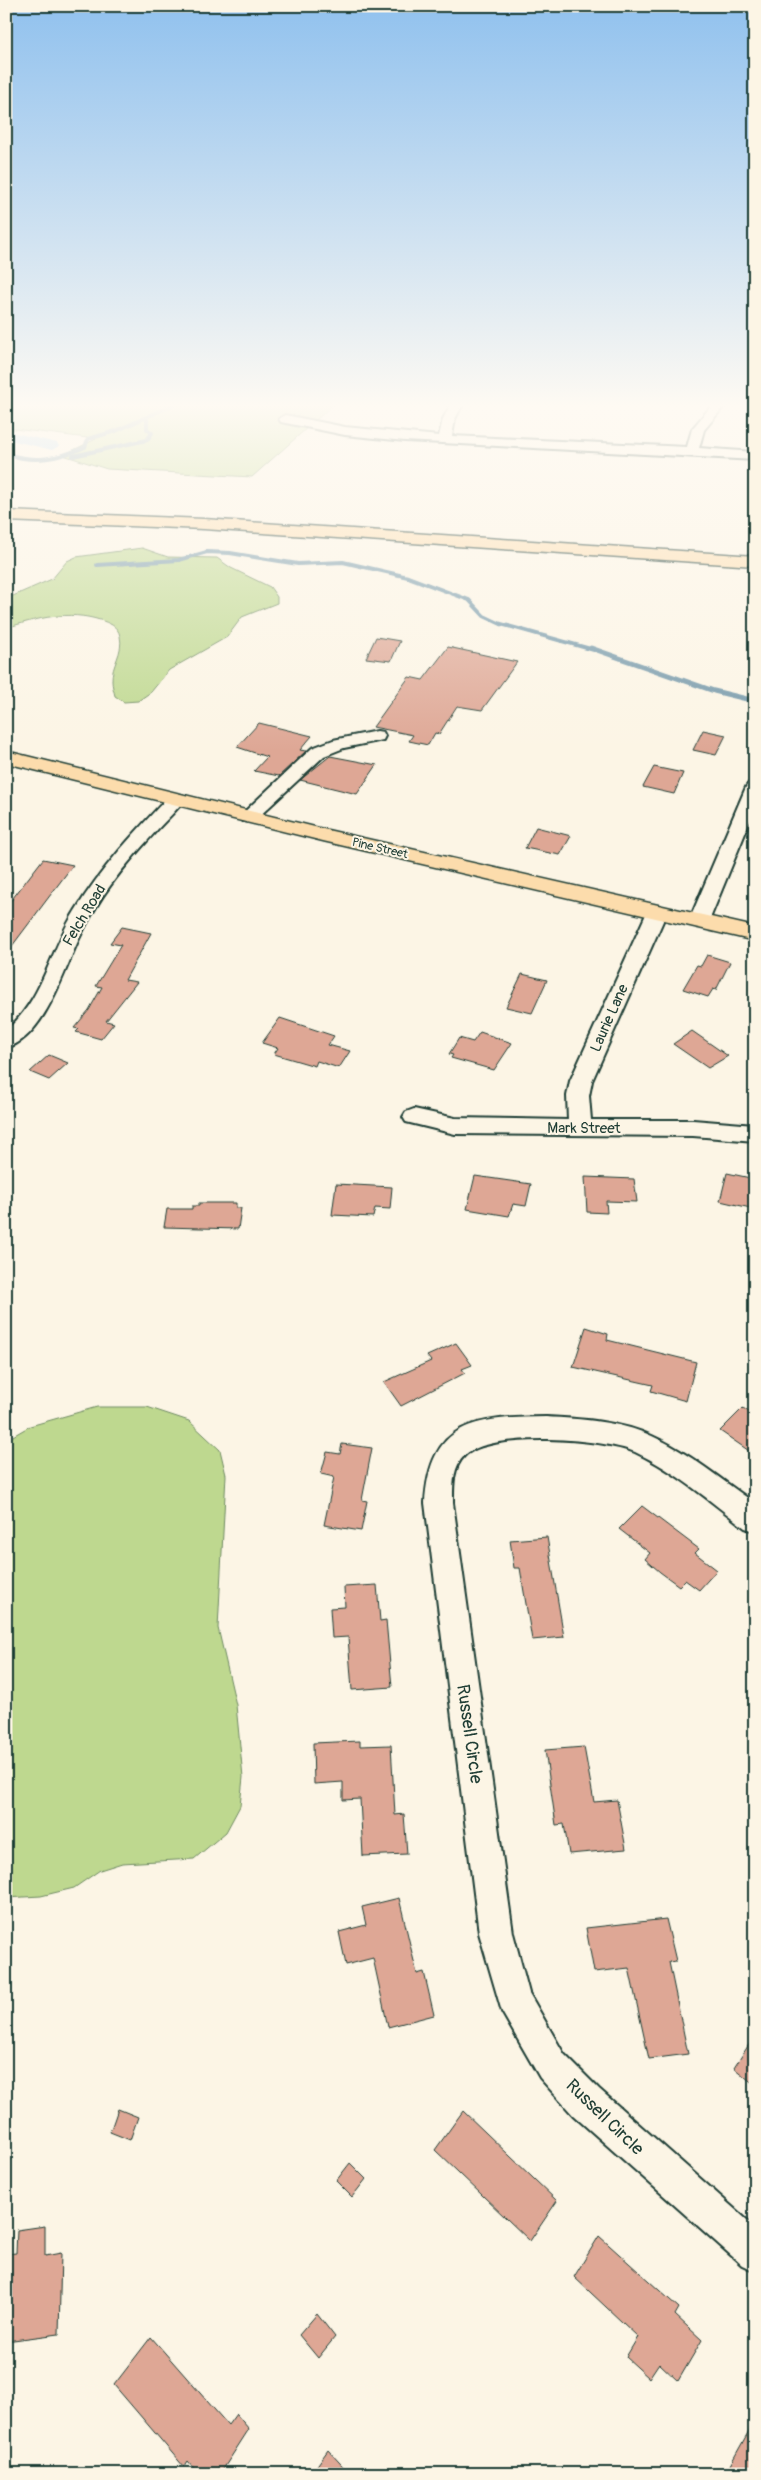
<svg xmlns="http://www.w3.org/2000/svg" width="761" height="2480" viewBox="0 0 761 2480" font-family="Pangolin,sans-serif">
	<rect width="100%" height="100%" fill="#fcf5e5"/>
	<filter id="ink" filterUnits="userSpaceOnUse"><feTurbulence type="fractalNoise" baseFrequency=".02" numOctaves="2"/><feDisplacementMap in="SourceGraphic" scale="10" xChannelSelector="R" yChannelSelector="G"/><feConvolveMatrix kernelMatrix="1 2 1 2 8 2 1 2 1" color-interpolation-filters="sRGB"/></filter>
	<g filter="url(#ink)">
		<!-- green -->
		<path fill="#bed88f" stroke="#6e8a62" d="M 6,404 L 334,404 L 252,477 L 107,469 L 63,455 L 96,439 L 6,428 Z
			M 142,548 L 168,557 L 217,558 L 231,568 L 270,587 L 277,597 L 277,603 L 242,617 L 227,637 L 169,670 L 151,692 L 138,701 L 124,702 L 115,696 C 114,691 112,686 112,681 C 111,665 124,653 120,636 C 118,626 109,623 100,620 C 68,610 38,618 6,628 L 6,599 L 52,579 L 67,561 L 76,557 Z
			M 97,1407 L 147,1407 L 189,1421 L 220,1450 L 226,1475 L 218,1628 L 236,1705 L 243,1777 L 240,1806 L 226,1832 L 194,1859 L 122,1863 L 100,1870 L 74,1888 L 41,1896 L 6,1898 L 6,1440 L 30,1426 Z"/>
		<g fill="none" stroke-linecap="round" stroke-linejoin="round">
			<!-- stream-far1 -->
			<path stroke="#7498a9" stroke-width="4" d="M 6,454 C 34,463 58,459 85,447 L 88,439 L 116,431 L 175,404
				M 73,456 L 147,440 L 152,433 L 147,429 L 147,419
				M 97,565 L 179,560 L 207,552 L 230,553 L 298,564 L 343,562 L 408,577 L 469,600 L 484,616 L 501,624 L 594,650"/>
			<!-- stream -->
			<path stroke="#7498a9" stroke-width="5" d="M 591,648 L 714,691 L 755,701"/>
			<!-- canal -->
			<path fill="#acd4f7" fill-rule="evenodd" d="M 6,431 L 57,443 L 59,446 L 52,450 L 6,439 Z"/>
		</g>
		<!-- building -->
		<path fill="#dea795" stroke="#1f3d34" d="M 376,637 L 400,641 L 391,661 L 366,658 Z
			M 448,647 L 517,662 L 482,710 L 457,706 L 439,734 L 435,733 L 428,745 L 409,741 L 413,735 L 373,727 L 409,677 L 423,680 Z
			M 259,723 L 312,736 L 300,750 L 306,751 L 279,776 L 254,771 L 267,757 L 237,747 Z
			M 703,730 L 726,735 L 716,755 L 693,750 Z
			M 330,756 L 377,765 L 357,794 L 300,780 Z
			M 654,767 L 683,773 L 674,794 L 643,787 Z
			M 536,827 L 571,836 L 560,855 L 525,848 Z
			M 43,859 L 73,865 L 6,954 L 6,907 Z
			M 122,927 L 151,933 L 125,980 L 137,982 L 106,1021 L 114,1023 L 101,1039 L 76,1032 L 79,1029 L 74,1028 L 89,1010 L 102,987 L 96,986 L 121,945 L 110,943 Z
			M 707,955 L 730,962 L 716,990 L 713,989 L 708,997 L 683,989 L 697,965 L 701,966 Z
			M 522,974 L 547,980 L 532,1013 L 506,1007 Z
			M 280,1018 L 334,1036 L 328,1045 L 350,1051 L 339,1068 L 317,1061 L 315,1066 L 274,1054 L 278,1048 L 262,1043 Z
			M 692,1031 L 728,1056 L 708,1068 L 673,1044 Z
			M 480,1032 L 512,1043 L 494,1070 L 451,1058 L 453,1055 L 449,1054 L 459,1038 L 473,1042 Z
			M 49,1055 L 68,1063 L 49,1080 L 30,1072 Z
			M 727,1173 L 755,1179 L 755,1209 L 720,1201 Z
			M 475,1176 L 531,1184 L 526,1206 L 513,1204 L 509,1216 L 467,1209 Z
			M 585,1177 L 634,1179 L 637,1202 L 606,1201 L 607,1213 L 587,1212 Z
			M 336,1184 L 392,1187 L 390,1209 L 375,1208 L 373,1217 L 332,1215 Z
			M 199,1203 L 236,1203 L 236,1208 L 241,1208 L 238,1229 L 164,1227 L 167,1209 L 192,1209 L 192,1206 L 199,1206 Z
			M 586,1327 L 608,1334 L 607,1340 L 696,1362 L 686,1401 L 651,1391 L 653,1385 L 573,1367 Z
			M 456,1343 L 472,1365 L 462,1369 L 465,1373 L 401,1406 L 384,1382 L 431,1361 L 427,1356 Z
			M 743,1408 L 755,1416 L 755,1455 L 720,1431 Z
			M 342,1444 L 372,1448 L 362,1500 L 367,1501 L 361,1531 L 324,1525 L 334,1477 L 321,1474 L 327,1452 L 340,1454 Z
			M 642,1506 L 699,1549 L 695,1553 L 717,1570 L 699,1590 L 685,1580 L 679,1586 L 660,1572 L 645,1559 L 650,1553 L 619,1529 Z
			M 547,1537 L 564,1637 L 532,1640 L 520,1568 L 514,1568 L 510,1540 Z
			M 377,1585 L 380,1621 L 386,1620 L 392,1687 L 352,1690 L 348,1637 L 332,1638 L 330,1608 L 345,1607 L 344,1587 Z
			M 360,1741 L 360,1746 L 391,1745 L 395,1815 L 404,1814 L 407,1854 L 363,1856 L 360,1799 L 343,1800 L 343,1782 L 314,1784 L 313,1743 Z
			M 584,1747 L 594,1802 L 617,1800 L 626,1849 L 569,1854 L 564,1824 L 556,1825 L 545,1750 Z
			M 399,1898 L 417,1974 L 424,1972 L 434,2015 L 388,2027 L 373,1958 L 346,1965 L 339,1932 L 366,1925 L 362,1907 Z
			M 666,1919 L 676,1961 L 669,1962 L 688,2054 L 649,2059 L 629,1968 L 594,1972 L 586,1928 Z
			M 755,2035 L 755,2085 L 734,2068 Z
			M 118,2109 L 138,2117 L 130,2140 L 110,2132 Z
			M 463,2111 L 557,2201 L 530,2241 L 435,2150 Z
			M 350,2163 L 366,2179 L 352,2197 L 336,2181 Z
			M 45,2226 L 45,2256 L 61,2253 L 59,2334 L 6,2341 L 6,2254 L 16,2253 L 17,2230 Z
			M 599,2236 L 679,2308 L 675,2315 L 702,2340 L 678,2381 L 659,2363 L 649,2378 L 626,2357 L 638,2337 L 574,2277 Z
			M 317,2314 L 335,2337 L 318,2358 L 299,2335 Z
			M 151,2337 L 228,2425 L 236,2414 L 249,2429 L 220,2474 L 199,2474 L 188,2461 L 184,2467 L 114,2385 Z
			M 755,2420 L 755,2474 L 725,2474 Z
			M 328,2450 L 350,2474 L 311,2474 Z"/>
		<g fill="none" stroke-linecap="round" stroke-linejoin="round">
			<defs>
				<path id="minor" d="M 451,404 L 463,404 L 455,419 L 452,436 L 687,447 L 692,429 L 713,404 L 726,404 L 704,430 L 699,448 L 755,452 L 755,460 L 405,441 L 345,435 L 281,422 L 279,419 L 285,415 L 345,427 L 439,436 L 443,419 Z
					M 377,731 L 383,732 L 385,736 L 383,740 L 344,748 L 324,756 L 254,821 L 242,821 L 239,817 L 312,748 L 333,740 Z
					M 755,782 L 755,809 L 709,921 L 706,925 L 699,927 L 692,925 L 689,921 L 746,787 L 749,783 Z
					M 176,794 L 182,795 L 185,799 C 177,810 166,820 157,830 C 138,851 119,872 103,896 C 94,910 86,924 79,939 C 64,971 44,1038 6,1048 L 6,1030 C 42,1002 51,948 75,911 C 101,868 135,832 170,795 Z
					M 657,906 L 664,908 L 667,912 L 592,1081 L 589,1096 L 591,1120 L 693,1120 L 755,1125 L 755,1141 L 693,1136 L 455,1134 L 406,1122 L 403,1117 L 406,1112 L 414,1109 L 455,1118 L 568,1120 L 567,1096 L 570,1081 L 647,912 L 650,908 Z
					M 546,1417 C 582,1419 619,1421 652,1436 C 690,1453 721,1480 755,1503 L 755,1531 L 745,1528 C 710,1501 675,1471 635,1452 C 603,1438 489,1430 464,1456 C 452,1468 453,1488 453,1503 L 513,1933 L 529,1993 L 564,2054 L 599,2089 L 755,2227 L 755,2271 L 742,2265 L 573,2115 L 540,2078 L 502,2012 L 479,1933 L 425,1503 C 430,1420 476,1418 546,1417 Z"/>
				<path id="major" d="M 6,751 L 323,829 L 755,927 L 755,941 L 323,841 L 6,763 Z"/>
				<path id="highway" d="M 6,511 L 204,519 L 755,556 L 755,566 L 204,529 L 6,521 Z"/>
			</defs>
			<!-- minor casing -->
			<use href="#minor" stroke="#1f3d34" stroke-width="4"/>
			<!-- major casing -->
			<use href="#major" stroke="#1f3d34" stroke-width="3"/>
			<!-- highway casing -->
			<use href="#highway" stroke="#1f3d34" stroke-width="3"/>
			<!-- minor -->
			<use href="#minor" fill="#fcf5e5" fill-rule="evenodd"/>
			<!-- major -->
			<use href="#major" fill="#fcdcac" fill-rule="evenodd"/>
			<!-- highway -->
			<use href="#highway" fill="#fcdcac" fill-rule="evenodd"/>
		</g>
	</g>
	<!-- sky -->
	<linearGradient id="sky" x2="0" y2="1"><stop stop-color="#90c1ee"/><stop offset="0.54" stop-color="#fefaf3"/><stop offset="1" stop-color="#fefaf3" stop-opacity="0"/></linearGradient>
	<rect width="761" height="751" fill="url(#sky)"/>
	<g text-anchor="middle" stroke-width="4" stroke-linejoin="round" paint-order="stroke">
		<!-- far-street labels -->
		<g font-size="12" fill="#1f3d34" stroke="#fcf5e5">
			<text transform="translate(380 848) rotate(13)" y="4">Pine Street</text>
		</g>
		<!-- street labels -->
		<g font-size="15" fill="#1f3d34" stroke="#fcf5e5">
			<text transform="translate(84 915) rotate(-59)" y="5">Felch Road</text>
			<text transform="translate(609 1018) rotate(-66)" y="5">Laurie Lane</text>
			<text x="584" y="1133">Mark Street</text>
		</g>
		<!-- near-street labels -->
		<g font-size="18" fill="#1f3d34" stroke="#fcf5e5">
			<text transform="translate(470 1734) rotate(82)" y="6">Russell Circle</text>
			<text transform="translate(605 2117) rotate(44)" y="6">Russell Circle</text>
		</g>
	</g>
	<!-- margin -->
	<rect width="761" height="2480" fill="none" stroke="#fcf5e5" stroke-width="25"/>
	<rect x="12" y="12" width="736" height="2455" fill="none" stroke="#1f3d34" stroke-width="2" filter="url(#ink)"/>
</svg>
